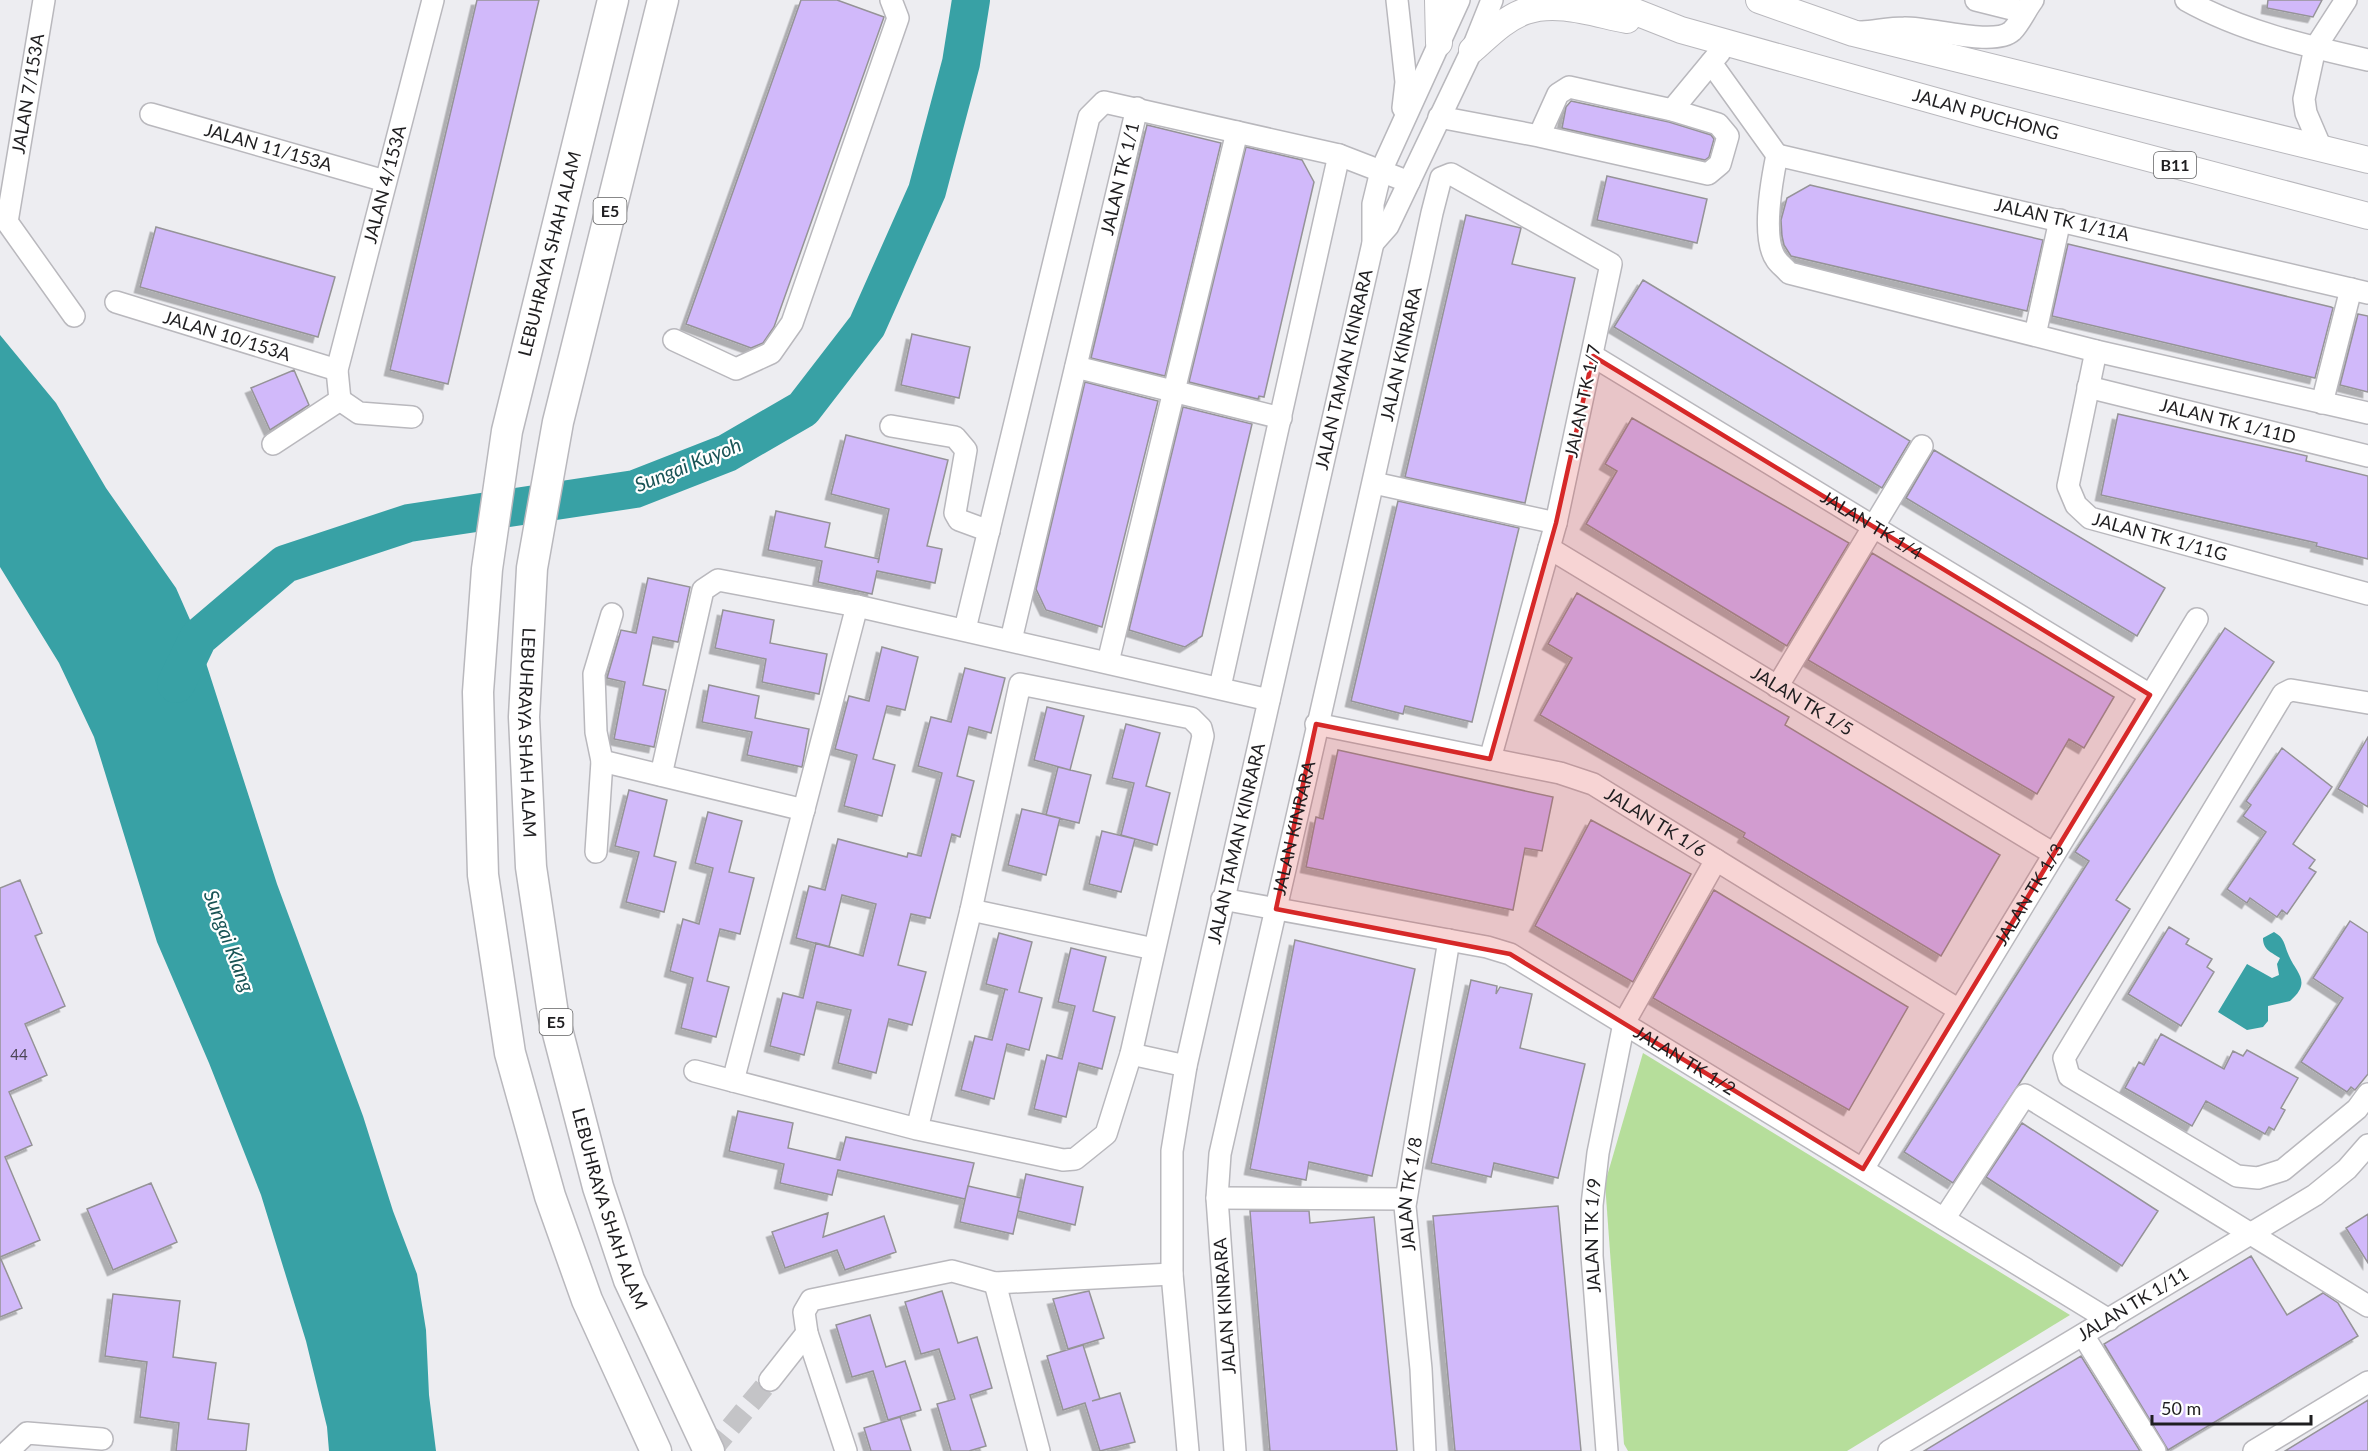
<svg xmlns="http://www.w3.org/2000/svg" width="2368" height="1451" viewBox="0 0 2368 1451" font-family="Lato,sans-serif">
	<defs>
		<filter id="shadow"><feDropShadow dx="-5.5" dy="5.5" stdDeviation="0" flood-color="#0004"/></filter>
	</defs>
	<rect width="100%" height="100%" fill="#ededf1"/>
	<!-- green -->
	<path fill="#b6de9b" d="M 1643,1053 L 2070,1315 L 1847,1451 L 1628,1451 L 1624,1444 L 1605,1183 Z"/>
	<!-- water -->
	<path fill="#38a1a5" d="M 0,335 L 56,403 L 106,488 L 176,588 L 198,638 L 277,884 L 363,1116 L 393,1211 L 417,1274 L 426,1330 L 429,1395 L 436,1451 L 329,1451 L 327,1427 L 306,1341 L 261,1195 L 209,1063 L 157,942 L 94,737 L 59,663 L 0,567 Z
		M 2274,932 C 2285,938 2284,945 2289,956 C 2297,974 2312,982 2290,1001 L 2268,1006 L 2268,1021 L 2263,1027 L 2247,1030 L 2218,1012 L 2247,964 L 2272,978 L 2279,975 L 2277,964 L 2280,958 C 2271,952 2263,950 2263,938 Z"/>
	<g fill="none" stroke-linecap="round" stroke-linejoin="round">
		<!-- river -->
		<path stroke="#38a1a5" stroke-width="38" d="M 176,684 L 198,638 L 285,564 L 409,523 L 635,489 L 727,453 L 803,409 L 867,326 L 927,191 L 961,63 L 971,0"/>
	</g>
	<!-- building -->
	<path fill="#d1b9fa" stroke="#959397" stroke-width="1.5" filter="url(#shadow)" d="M 477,0 L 539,0 L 448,384 L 390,370 Z
		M 801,0 L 837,0 L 884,17 L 774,327 L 763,343 L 751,348 L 686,324 Z
		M 2268,0 L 2322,0 L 2313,17 L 2267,8 Z
		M 1571,101 L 1669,122 L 1711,135 L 1714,139 L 1709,157 L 1705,160 L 1562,128 L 1566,107 Z
		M 1147,125 L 1221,143 L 1165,376 L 1091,358 Z
		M 1246,147 L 1302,160 L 1314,182 L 1264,397 L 1259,396 L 1258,399 L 1189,382 Z
		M 1607,176 L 1707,199 L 1697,243 L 1597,220 Z
		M 1810,185 L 2043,240 L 2027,311 L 1791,256 L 1784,245 L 1782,236 L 1781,220 L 1787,198 Z
		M 1466,215 L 1521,228 L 1512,264 L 1575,278 L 1525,503 L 1405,477 Z
		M 156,227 L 335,277 L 318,337 L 140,287 Z
		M 2068,244 L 2331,307 L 2333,308 L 2315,378 L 2052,316 Z
		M 1643,280 L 1910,441 L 1882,488 L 1614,327 Z
		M 2358,314 L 2368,316 L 2368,392 L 2340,385 Z
		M 912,334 L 970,347 L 959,398 L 901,385 Z
		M 294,370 L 309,405 L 270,430 L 251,388 Z
		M 1085,382 L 1158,401 L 1102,627 L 1046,610 L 1036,589 Z
		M 1183,407 L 1252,424 L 1202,636 L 1185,647 L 1129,630 Z
		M 2118,414 L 2307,456 L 2306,461 L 2368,476 L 2368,559 L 2316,546 L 2317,543 L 2101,495 Z
		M 1632,418 L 1849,543 L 1787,646 L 1586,524 L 1617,471 L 1605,464 Z
		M 846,435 L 948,460 L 927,546 L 942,549 L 935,583 L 877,571 L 872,594 L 818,582 L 822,561 L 768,550 L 776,511 L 830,523 L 825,547 L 879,559 L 878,563 L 889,509 L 831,494 Z
		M 1934,450 L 2165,588 L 2137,636 L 1906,498 Z
		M 1398,501 L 1519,528 L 1472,722 L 1405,706 L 1403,714 L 1351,701 Z
		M 1872,553 L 2114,697 L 2084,748 L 2069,739 L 2037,794 L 1808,660 Z
		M 648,578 L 690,587 L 678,642 L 653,637 L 643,685 L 666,690 L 654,747 L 614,739 L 625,682 L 607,678 L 621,630 L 636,633 Z
		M 1577,593 L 1789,717 L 1785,725 L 2000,855 L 1941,956 L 1743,837 L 1745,833 L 1540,715 L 1572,658 L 1548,644 Z
		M 723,610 L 774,620 L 770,643 L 827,654 L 819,694 L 762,682 L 766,659 L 715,648 Z
		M 2225,628 L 2274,662 L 2116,900 L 2130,909 L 2019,1084 L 1953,1183 L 1904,1152 L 2089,861 L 2075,852 Z
		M 882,647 L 918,657 L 905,710 L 887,706 L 873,759 L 895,765 L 882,816 L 844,806 L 857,755 L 835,749 L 849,696 L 869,701 Z
		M 965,668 L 1005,678 L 991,733 L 969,727 L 957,776 L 974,781 L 960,837 L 952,834 L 930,918 L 911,914 L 898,965 L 926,972 L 912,1025 L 889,1019 L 876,1073 L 838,1063 L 851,1010 L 817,1002 L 804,1055 L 770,1046 L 783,993 L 803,998 L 816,943 L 863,956 L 876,904 L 842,895 L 829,947 L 796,938 L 809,886 L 825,890 L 838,839 L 907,857 L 908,853 L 921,856 L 942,773 L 918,766 L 931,717 L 951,722 Z
		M 709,685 L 759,696 L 755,718 L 809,729 L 802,767 L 747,755 L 752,732 L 702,722 Z
		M 1047,707 L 1084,716 L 1070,770 L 1034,760 Z
		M 1126,724 L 1160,733 L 1146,786 L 1170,793 L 1157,845 L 1121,835 L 1134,783 L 1112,778 Z
		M 2368,737 L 2368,807 L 2338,789 Z
		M 2282,748 L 2332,787 L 2293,844 L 2315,860 L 2309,868 L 2316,872 L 2287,914 L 2282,910 L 2277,917 L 2250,898 L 2247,903 L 2227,889 L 2266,832 L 2243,816 L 2251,805 L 2246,801 Z
		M 1338,750 L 1553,797 L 1542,851 L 1525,848 L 1513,910 L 1306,867 L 1316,817 L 1323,819 Z
		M 1058,767 L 1091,775 L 1079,823 L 1046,815 Z
		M 629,790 L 667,800 L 654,856 L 676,862 L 664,912 L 626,902 L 639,852 L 615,846 Z
		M 1022,809 L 1060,818 L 1046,875 L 1008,865 Z
		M 708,812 L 742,821 L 729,872 L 754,878 L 740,934 L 720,929 L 707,981 L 729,987 L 716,1037 L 681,1028 L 693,978 L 670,971 L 683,919 L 699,924 L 713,868 L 695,863 Z
		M 1591,820 L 1691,874 L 1633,982 L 1535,926 Z
		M 1102,831 L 1135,839 L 1121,892 L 1089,884 Z
		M 20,880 L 42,933 L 35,936 L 65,1006 L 25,1024 L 47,1075 L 9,1092 L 32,1145 L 5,1157 L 40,1240 L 0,1257 L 22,1308 L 0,1317 L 0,888 Z
		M 1714,890 L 1908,1007 L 1849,1110 L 1653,998 Z
		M 2350,921 L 2368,933 L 2368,1074 L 2355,1090 L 2351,1087 L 2347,1092 L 2301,1062 L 2343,998 L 2313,978 Z
		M 2169,927 L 2189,939 L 2186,944 L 2212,959 L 2207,967 L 2214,972 L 2181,1026 L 2128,994 Z
		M 999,933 L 1032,942 L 1019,992 L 1042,998 L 1029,1050 L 1007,1044 L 994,1099 L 961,1090 L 975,1036 L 992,1040 L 1005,989 L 1008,990 L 986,984 Z
		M 1295,940 L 1415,969 L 1372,1176 L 1309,1162 L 1306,1180 L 1250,1169 Z
		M 1071,948 L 1106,957 L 1093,1011 L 1115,1017 L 1102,1069 L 1079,1063 L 1066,1117 L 1034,1109 L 1047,1055 L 1062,1059 L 1075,1006 L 1058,1002 Z
		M 1471,980 L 1497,986 L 1496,994 L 1500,987 L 1532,994 L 1520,1048 L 1585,1064 L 1558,1178 L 1494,1163 L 1491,1177 L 1431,1163 Z
		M 2161,1034 L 2224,1069 L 2233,1051 L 2243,1056 L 2247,1050 L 2298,1078 L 2281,1108 L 2285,1110 L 2274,1130 L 2269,1127 L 2265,1134 L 2206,1101 L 2192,1126 L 2125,1088 L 2139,1062 L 2144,1065 Z
		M 738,1111 L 793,1123 L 788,1148 L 840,1160 L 846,1137 L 974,1163 L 965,1199 L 838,1170 L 832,1195 L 780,1183 L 784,1164 L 729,1151 Z
		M 2022,1123 L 2158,1211 L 2122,1266 L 1986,1177 Z
		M 1026,1174 L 1083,1187 L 1075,1225 L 1018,1211 Z
		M 151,1183 L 177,1242 L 113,1270 L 87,1209 Z
		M 968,1186 L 1021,1198 L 1013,1234 L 960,1222 Z
		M 1558,1206 L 1581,1451 L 1455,1451 L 1433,1216 Z
		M 1250,1211 L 1309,1211 L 1310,1223 L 1374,1217 L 1397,1451 L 1270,1451 Z
		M 828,1213 L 823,1237 L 884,1216 L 896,1252 L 845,1270 L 837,1250 L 785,1268 L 772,1232 Z
		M 2368,1214 L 2368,1263 L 2346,1228 Z
		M 2251,1256 L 2287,1315 L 2323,1293 L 2338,1303 L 2358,1336 L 2168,1450 L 2104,1344 Z
		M 942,1291 L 958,1343 L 977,1337 L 992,1388 L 970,1395 L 986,1446 L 969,1451 L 951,1451 L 937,1404 L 955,1399 L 939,1349 L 921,1354 L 905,1302 Z
		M 1089,1291 L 1104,1338 L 1068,1349 L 1053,1299 Z
		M 113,1294 L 180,1301 L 173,1357 L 216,1363 L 208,1419 L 249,1424 L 246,1451 L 176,1451 L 179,1423 L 140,1417 L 147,1362 L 105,1356 Z
		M 870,1315 L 886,1367 L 905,1361 L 921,1410 L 888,1420 L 873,1371 L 852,1377 L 836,1325 Z
		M 1083,1345 L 1100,1399 L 1092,1401 L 1120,1393 L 1135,1442 L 1100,1451 L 1085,1403 L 1063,1410 L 1047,1356 Z
		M 2081,1356 L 2140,1451 L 1924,1451 Z
		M 2368,1400 L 2368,1451 L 2285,1451 Z
		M 900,1417 L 911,1451 L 871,1451 L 864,1428 Z"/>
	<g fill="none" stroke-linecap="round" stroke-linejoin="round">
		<!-- minor-tunnel -->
		<path stroke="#c4c4c7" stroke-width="21" stroke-dasharray="21 10" stroke-linecap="butt" d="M 711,1451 L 770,1380"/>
		<defs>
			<g id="minor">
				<path d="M 1397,0 L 1406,82 L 1403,108"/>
				<path d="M 1976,0 L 2024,12"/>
				<path d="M 2186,0 C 2241,31 2306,46 2368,60"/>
				<path d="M 1862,32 C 1876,31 1890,28 1904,28 C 1930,27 1994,47 2012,31 C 2020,23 2026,9 2033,0"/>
				<path d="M 1711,63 L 1777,155"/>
				<path d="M 1672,110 L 1720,52"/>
				<path id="s1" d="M 151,114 L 385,181"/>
				<path d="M 1439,117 L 1539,136 L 1708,174 L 1720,164 L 1728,136 L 1718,124 L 1672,110 L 1569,87 L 1558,94 L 1539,136"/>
				<path d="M 2321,148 L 2306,113 L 2304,99 L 2315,48 L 2346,0"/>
				<path d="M 0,212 L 74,316"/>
				<path id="s2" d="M 7,222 L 44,0"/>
				<path d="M 1373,243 L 1388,226 L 1472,50 L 1492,0"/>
				<path d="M 2368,293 L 1777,155 C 1772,179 1761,238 1776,259 C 1779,264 1785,268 1789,273 L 2096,351 L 2368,413"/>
				<path id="s3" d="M 116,302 L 337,370"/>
				<path d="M 2035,335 L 2060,220"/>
				<path d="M 674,340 L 736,369 L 771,353 L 792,323 L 898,18 L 891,0"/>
				<path id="s4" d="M 2096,351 L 2068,486 L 2076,505 L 2090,518 L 2368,594"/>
				<path id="s5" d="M 1593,356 L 2150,695"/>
				<path d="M 1076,367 L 1281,418"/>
				<path id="s6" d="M 2088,387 L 2368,456"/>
				<path d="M 340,400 L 359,413 L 412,417"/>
				<path d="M 2322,403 L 2351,289"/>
				<path d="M 891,426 L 955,437 L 966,450 L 955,513 L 959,520 L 989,531"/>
				<path id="s7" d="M 273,444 L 340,400 L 337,370 L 433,0"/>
				<path d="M 1374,483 L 1556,523"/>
				<path id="s8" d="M 1549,548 L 2054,854"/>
				<path d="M 965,629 L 1089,117 L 1104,102 L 1339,155 L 1409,182"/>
				<path id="s9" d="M 1011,640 L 1137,108"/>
				<path d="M 1108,662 L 1237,132"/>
				<path d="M 1220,687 L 1339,155"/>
				<path d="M 1777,687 L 1922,446"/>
				<path d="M 2368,703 L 2291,690 L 2283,694 L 2064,1058 L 2069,1076 L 2237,1176 L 2258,1178 L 2283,1170 L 2357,1109 L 2368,1094"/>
				<path id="s10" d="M 1316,724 L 1560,773 L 1593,784 L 1959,1010"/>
				<path d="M 602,761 L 804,810"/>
				<path d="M 661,775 L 703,590 L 718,580 L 857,606 L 1269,700"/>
				<path d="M 596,852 L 602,761 L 596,732 L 594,674 L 612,614"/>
				<path id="s11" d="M 1222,899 L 1487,947 L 1510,954 L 2109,1320"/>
				<path d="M 971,910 L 1154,949"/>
				<path d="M 1131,1054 L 1186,1066"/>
				<path d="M 695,1071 L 917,1129 L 1063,1160 L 1075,1159 L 1106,1134 L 1131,1054 L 1203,736 L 1201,728 L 1191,718 L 1020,684 L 971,910 L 917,1129"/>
				<path d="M 733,1081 L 857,606"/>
				<path id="s12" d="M 1863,1169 L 2197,619"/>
				<path d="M 1217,1198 L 1406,1199"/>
				<path d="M 1944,1219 L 2025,1095 L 2368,1306"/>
				<path d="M 995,1283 L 1039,1451"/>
				<path d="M 2083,1335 L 2155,1451"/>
				<path d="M 770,1380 L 807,1333"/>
				<path d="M 8,1451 L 27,1433 L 102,1439"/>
				<path d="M 846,1451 L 807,1333 L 804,1312 L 811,1300 L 952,1271 L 995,1283 L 1172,1274"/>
				<path id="s13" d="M 1188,1451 L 1172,1274 L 1172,1151 L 1186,1066 L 1373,243 L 1373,204 L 1381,171 L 1459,0"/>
				<path id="s14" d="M 1235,1451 L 1217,1198 L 1220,1154 C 1291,840 1365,527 1432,213 L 1441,178 L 1451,174 L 1611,264 L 1556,523 L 1490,759"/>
				<path id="s15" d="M 1425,1451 L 1421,1369 L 1405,1206 L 1449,940"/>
				<path id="s16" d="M 1607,1451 L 1592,1256 L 1592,1205 L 1598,1153 L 1624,1023 L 1716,860"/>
				<path id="s17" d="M 1889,1451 L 2315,1195 L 2347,1169 L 2368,1145"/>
				<path d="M 2254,1451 L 2368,1382"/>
			</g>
			<g id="major">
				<path d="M 1438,0 L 1439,43"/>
				<path id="s18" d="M 1605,0 L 1681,30 L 1982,114 L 2368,216"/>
				<path d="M 1759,0 L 1853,33 L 2368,160"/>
				<path d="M 1472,50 C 1488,36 1505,18 1526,11 C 1557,0 1595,14 1627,20"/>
			</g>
			<g id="highway">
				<path d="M 613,0 L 507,431 L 487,569 L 478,692 L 483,875 L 510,1053 L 550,1196 L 587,1300 L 656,1451"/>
				<path id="s19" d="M 663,0 L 558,422 L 532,568 L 524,717 L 531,867 L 553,1014 L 598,1187 L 629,1280 L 709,1451"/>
			</g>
		</defs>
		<!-- minor casing -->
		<use href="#minor" stroke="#b9b8bd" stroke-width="24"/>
		<!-- major casing -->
		<use href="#major" stroke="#b9b8bd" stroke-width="28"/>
		<!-- highway casing -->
		<use href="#highway" stroke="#b9b8bd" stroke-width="33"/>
		<!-- minor -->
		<use href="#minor" stroke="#fff" stroke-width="21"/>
		<!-- major -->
		<use href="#major" stroke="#fff" stroke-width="26"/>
		<!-- highway -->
		<use href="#highway" stroke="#fff" stroke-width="30"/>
	</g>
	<!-- marked area -->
	<path fill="#d62828" fill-opacity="0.2" stroke="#d62828" stroke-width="4.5" stroke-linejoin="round" d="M 1593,356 L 2150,695 L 1863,1169 L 1510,954 L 1276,909 L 1316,724 L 1490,759 L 1556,523 Z"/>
	<g text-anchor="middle" stroke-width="4.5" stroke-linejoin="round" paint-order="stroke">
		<!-- number labels -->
		<g font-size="15" fill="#4c4556">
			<text x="19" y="1060">44</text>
		</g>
		<!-- shield labels -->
		<g fill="#fff" stroke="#626263" stroke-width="1.5">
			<rect x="2154" y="152" width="42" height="26" rx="4.5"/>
			<rect x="593.5" y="198" width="33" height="26" rx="4.5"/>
			<rect x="539.5" y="1009" width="33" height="26" rx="4.5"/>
		</g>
		<g font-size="16" font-weight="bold" fill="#1f1e20">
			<text x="2175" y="171">B11</text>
			<text x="610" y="217">E5</text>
			<text x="556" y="1028">E5</text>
		</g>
		<!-- street labels -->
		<g font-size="18" fill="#1f1e20" stroke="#fff">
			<text dy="6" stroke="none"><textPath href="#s2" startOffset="130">JALAN 7/153A</textPath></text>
			<text dy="6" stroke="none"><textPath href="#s18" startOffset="398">JALAN PUCHONG</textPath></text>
			<text dy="6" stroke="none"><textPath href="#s1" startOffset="122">JALAN 11/153A</textPath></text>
			<text dy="6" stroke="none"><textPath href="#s9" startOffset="474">JALAN TK 1/1</textPath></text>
			<text dy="6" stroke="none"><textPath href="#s7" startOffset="302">JALAN 4/153A</textPath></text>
			<text transform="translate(2062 220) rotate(13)" y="6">JALAN TK 1/11A</text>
			<text transform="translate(550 254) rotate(-76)" y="6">LEBUHRAYA SHAH ALAM</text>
			<text dy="6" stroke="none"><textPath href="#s3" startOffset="116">JALAN 10/153A</textPath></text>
			<text dy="6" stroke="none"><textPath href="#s14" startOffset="1118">JALAN KINRARA</textPath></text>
			<text dy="6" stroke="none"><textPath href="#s13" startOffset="1101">JALAN TAMAN KINRARA</textPath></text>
			<text transform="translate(1583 401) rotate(-78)" y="6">JALAN TK 1/7</text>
			<text dy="6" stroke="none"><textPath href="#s6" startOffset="144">JALAN TK 1/11D</textPath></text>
			<text dy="6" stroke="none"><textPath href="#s5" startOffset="326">JALAN TK 1/4</textPath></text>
			<text dy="6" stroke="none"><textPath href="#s4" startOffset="250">JALAN TK 1/11G</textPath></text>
			<text dy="6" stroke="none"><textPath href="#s8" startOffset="296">JALAN TK 1/5</textPath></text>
			<text dy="6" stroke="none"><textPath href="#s19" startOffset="748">LEBUHRAYA SHAH ALAM</textPath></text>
			<text dy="6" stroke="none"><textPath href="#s10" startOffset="357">JALAN TK 1/6</textPath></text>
			<text dy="6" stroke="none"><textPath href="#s14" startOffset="632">JALAN KINRARA</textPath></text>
			<text dy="6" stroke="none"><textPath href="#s13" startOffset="615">JALAN TAMAN KINRARA</textPath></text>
			<text dy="6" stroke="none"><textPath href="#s12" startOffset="321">JALAN TK 1/3</textPath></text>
			<text dy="6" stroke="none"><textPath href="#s11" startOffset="498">JALAN TK 1/2</textPath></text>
			<text dy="6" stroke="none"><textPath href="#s15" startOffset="258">JALAN TK 1/8</textPath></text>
			<text dy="6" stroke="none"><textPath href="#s19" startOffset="1234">LEBUHRAYA SHAH ALAM</textPath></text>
			<text dy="6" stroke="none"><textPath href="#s16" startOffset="216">JALAN TK 1/9</textPath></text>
			<text dy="6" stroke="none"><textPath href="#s17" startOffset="285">JALAN TK 1/11</textPath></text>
			<text transform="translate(1225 1306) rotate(-94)" y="6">JALAN KINRARA</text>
		</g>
		<!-- water labels -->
		<g font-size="20" font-style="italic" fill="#195456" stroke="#fff">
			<text transform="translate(688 465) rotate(-22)" y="7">Sungai Kuyoh</text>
			<text transform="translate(229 941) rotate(69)" y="7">Sungai Klang</text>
		</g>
	</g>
	<!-- scale -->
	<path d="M2152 1415v9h159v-9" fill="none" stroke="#1f1e20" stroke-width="3"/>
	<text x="2161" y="1415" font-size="18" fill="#1f1e20" stroke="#ffffff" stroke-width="4.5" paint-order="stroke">50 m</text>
</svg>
